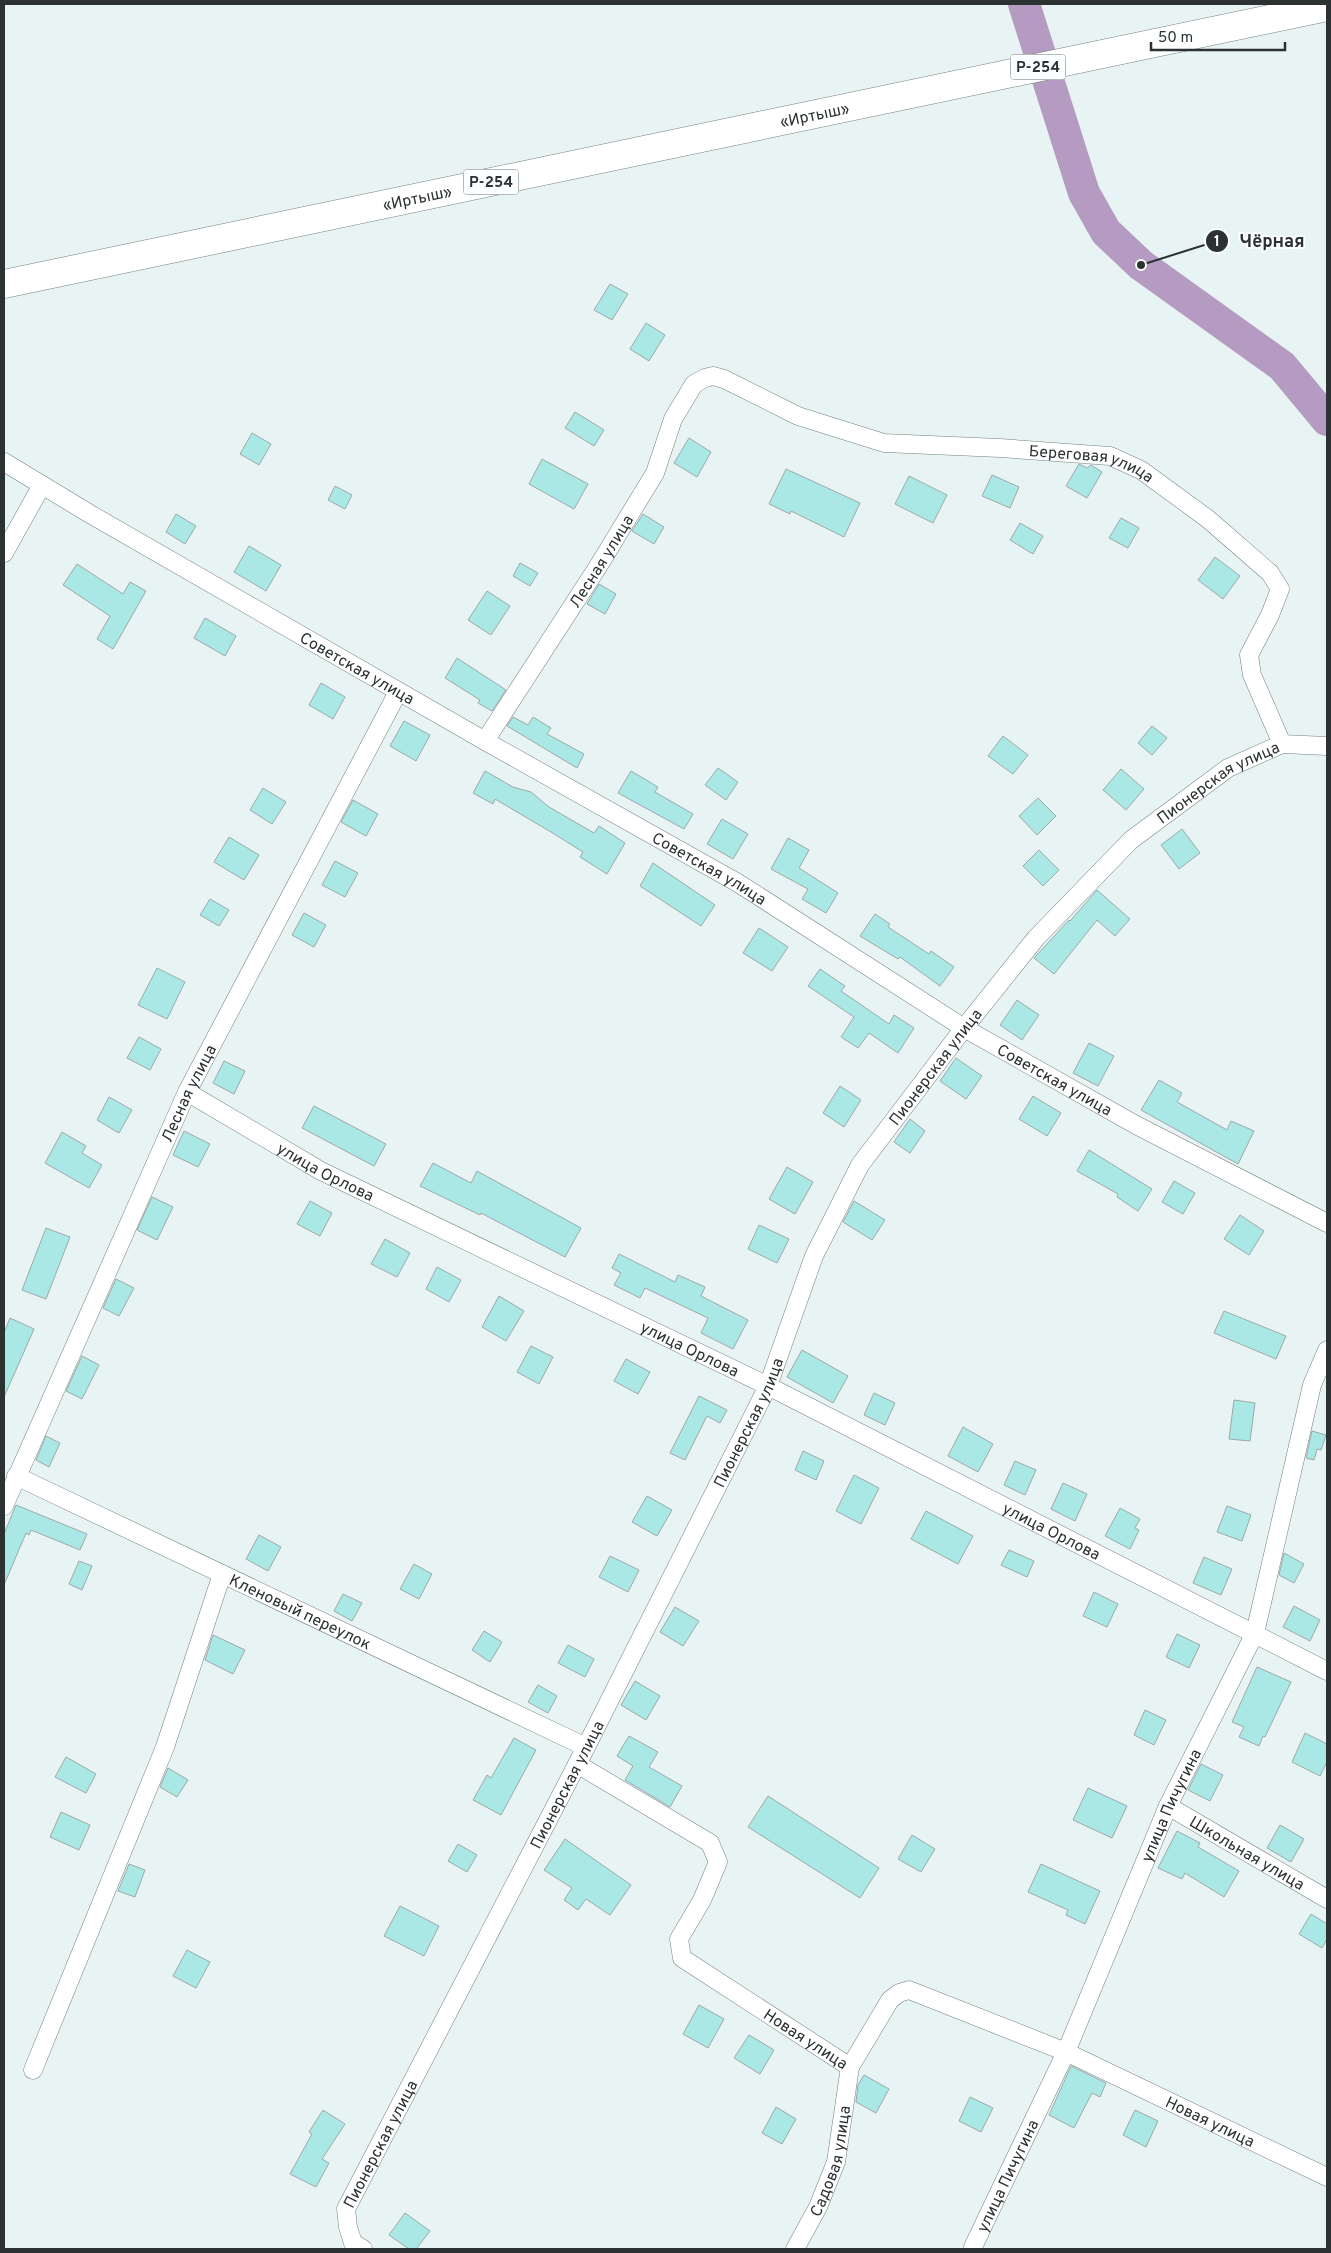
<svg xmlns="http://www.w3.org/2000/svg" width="1331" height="2253" viewBox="0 0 1331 2253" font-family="Overpass,sans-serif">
	<rect width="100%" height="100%" fill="#e7f4f3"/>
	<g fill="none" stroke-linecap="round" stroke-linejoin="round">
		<!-- river -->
		<path stroke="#b59ac1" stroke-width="32" d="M 1024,4 L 1084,193 L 1106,232 L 1141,265 L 1282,366 L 1327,420"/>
	</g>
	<!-- building -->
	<path fill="#aae8e5" stroke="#9da9a8" d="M 610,284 L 628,294 L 612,320 L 594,310 Z
		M 646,323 L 665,335 L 649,361 L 630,349 Z
		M 575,412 L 604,430 L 594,446 L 565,428 Z
		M 252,433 L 271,444 L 259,465 L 240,454 Z
		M 689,438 L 711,452 L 697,477 L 674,463 Z
		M 542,459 L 588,484 L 574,509 L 529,484 Z
		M 1079,464 L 1087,468 L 1091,465 L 1102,472 L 1087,498 L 1066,486 Z
		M 786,469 L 860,503 L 844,537 L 791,511 L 790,514 L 769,504 Z
		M 992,475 L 1019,487 L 1010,508 L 982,496 Z
		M 909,476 L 947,495 L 933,523 L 895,504 Z
		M 335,486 L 352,495 L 345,509 L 328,500 Z
		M 176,514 L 196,526 L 185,544 L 166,532 Z
		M 643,514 L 664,527 L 654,544 L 632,531 Z
		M 1121,518 L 1139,528 L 1128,548 L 1109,538 Z
		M 1020,523 L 1043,536 L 1033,554 L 1010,540 Z
		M 249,546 L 281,565 L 266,591 L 234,572 Z
		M 1215,557 L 1240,576 L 1223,599 L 1198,580 Z
		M 520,563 L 538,573 L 530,586 L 513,576 Z
		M 77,564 L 123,594 L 130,582 L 146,591 L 113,649 L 97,639 L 110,616 L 63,585 Z
		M 599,584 L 616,594 L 605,614 L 587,604 Z
		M 487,591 L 510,606 L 491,635 L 468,620 Z
		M 205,618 L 236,636 L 225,656 L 194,638 Z
		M 457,658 L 506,690 L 492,711 L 478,703 L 480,700 L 445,678 Z
		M 321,683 L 345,697 L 333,719 L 309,705 Z
		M 513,717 L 528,725 L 533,717 L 551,728 L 547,734 L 584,754 L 577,768 L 507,726 Z
		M 404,721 L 430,735 L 416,761 L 390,746 Z
		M 1152,726 L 1167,738 L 1152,755 L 1138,743 Z
		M 1003,736 L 1028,755 L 1013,774 L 988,756 Z
		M 718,768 L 738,782 L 726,800 L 705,785 Z
		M 1121,769 L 1144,789 L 1126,810 L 1103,790 Z
		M 485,771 L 513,787 L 531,792 L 549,807 L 594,833 L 599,826 L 625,843 L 607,874 L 580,857 L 583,852 L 551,832 L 495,799 L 493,804 L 473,793 Z
		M 631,771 L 658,787 L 655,792 L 693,814 L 684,829 L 618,793 Z
		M 263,788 L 286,802 L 272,824 L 250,810 Z
		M 1038,798 L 1056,816 L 1037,835 L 1019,816 Z
		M 353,800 L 378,814 L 366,836 L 341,822 Z
		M 722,819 L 748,834 L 733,859 L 707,844 Z
		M 1182,829 L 1200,853 L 1179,869 L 1161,845 Z
		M 229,837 L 259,855 L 244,880 L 214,862 Z
		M 788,838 L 809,850 L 799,868 L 838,893 L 826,913 L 802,899 L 808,889 L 771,869 Z
		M 1039,850 L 1059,870 L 1043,886 L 1023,866 Z
		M 335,861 L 358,873 L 345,897 L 322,885 Z
		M 653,863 L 715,905 L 701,926 L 640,886 Z
		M 1097,890 L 1130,919 L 1115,936 L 1097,920 L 1054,974 L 1034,958 L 1069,920 L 1070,921 Z
		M 210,899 L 229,910 L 219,926 L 200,915 Z
		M 304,913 L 326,925 L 314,947 L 292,935 Z
		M 875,914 L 890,924 L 888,927 L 929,954 L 931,951 L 954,967 L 940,986 L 900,957 L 898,959 L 860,936 Z
		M 759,928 L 788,947 L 772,971 L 743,953 Z
		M 157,968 L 185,982 L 167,1019 L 138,1005 Z
		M 820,969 L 845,986 L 841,991 L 889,1024 L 894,1015 L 914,1028 L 898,1053 L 869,1033 L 858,1048 L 841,1037 L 854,1017 L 808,986 Z
		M 1017,1000 L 1039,1015 L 1022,1040 L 1000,1025 Z
		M 139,1037 L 161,1049 L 150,1070 L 127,1058 Z
		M 1089,1043 L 1114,1056 L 1098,1086 L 1073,1073 Z
		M 956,1058 L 982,1076 L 966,1099 L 940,1081 Z
		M 224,1061 L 245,1071 L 234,1094 L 213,1083 Z
		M 1159,1080 L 1182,1093 L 1177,1102 L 1227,1130 L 1231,1121 L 1254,1131 L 1238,1164 L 1141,1110 Z
		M 840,1086 L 861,1100 L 844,1127 L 823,1113 Z
		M 1033,1096 L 1061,1113 L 1047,1136 L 1019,1119 Z
		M 109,1097 L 132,1110 L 119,1133 L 97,1120 Z
		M 314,1106 L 386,1144 L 374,1166 L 302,1128 Z
		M 910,1119 L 925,1131 L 910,1153 L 894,1142 Z
		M 184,1131 L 210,1144 L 198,1167 L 173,1155 Z
		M 62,1132 L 86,1146 L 82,1153 L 102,1165 L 89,1188 L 45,1163 Z
		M 1089,1150 L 1152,1189 L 1138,1211 L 1117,1197 L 1118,1194 L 1077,1171 Z
		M 433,1163 L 471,1183 L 477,1171 L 581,1228 L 565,1257 L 481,1213 L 480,1215 L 420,1186 Z
		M 787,1167 L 813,1182 L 795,1214 L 769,1199 Z
		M 1174,1181 L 1195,1193 L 1183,1214 L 1162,1202 Z
		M 152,1197 L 173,1207 L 157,1240 L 137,1230 Z
		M 310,1201 L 332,1213 L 320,1236 L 297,1224 Z
		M 854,1201 L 885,1220 L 872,1240 L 843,1222 Z
		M 1240,1215 L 1264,1231 L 1249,1255 L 1224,1239 Z
		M 759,1225 L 789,1239 L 777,1263 L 748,1249 Z
		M 46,1228 L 70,1237 L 46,1299 L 22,1290 Z
		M 385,1239 L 410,1253 L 397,1277 L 371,1264 Z
		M 619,1254 L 675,1282 L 678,1275 L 705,1287 L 701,1296 L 748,1320 L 733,1349 L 701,1333 L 708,1318 L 645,1288 L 640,1298 L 614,1285 L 621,1273 L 612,1268 Z
		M 437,1267 L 461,1280 L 449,1302 L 426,1289 Z
		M 116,1279 L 134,1288 L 119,1316 L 103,1308 Z
		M 499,1296 L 524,1311 L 506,1341 L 482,1327 Z
		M 1224,1311 L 1286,1336 L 1276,1359 L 1214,1333 Z
		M 10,1318 L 34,1329 L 4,1397 L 4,1333 Z
		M 531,1346 L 553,1357 L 539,1384 L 517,1372 Z
		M 802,1350 L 848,1376 L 833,1403 L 787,1377 Z
		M 82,1356 L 99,1365 L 82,1399 L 66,1391 Z
		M 626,1359 L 650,1372 L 638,1394 L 614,1381 Z
		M 874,1393 L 895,1403 L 885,1425 L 864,1415 Z
		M 699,1396 L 727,1410 L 720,1423 L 707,1416 L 685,1460 L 670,1453 Z
		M 1234,1400 L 1255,1403 L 1250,1441 L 1229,1439 Z
		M 963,1427 L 993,1444 L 978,1472 L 948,1456 Z
		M 1312,1431 L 1326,1435 L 1321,1450 L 1317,1449 L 1314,1460 L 1306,1458 Z
		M 46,1436 L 60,1443 L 49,1467 L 36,1460 Z
		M 803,1451 L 824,1461 L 816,1480 L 795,1470 Z
		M 1015,1461 L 1036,1470 L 1025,1495 L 1004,1485 Z
		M 854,1475 L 879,1488 L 861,1524 L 836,1511 Z
		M 1063,1483 L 1087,1494 L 1075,1521 L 1051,1509 Z
		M 647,1496 L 672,1510 L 657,1536 L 632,1522 Z
		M 16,1505 L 87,1534 L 80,1550 L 31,1530 L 29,1535 L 26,1533 L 4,1585 L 4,1534 Z
		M 1227,1506 L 1251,1515 L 1242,1541 L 1217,1532 Z
		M 1120,1508 L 1140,1519 L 1135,1528 L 1139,1530 L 1130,1549 L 1105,1536 Z
		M 926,1511 L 973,1536 L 958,1564 L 911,1539 Z
		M 259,1535 L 281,1547 L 268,1571 L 246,1559 Z
		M 1009,1550 L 1034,1561 L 1027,1577 L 1001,1565 Z
		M 1284,1553 L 1304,1564 L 1294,1583 L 1279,1575 Z
		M 610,1556 L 639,1570 L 628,1592 L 599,1577 Z
		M 1204,1557 L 1232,1569 L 1221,1595 L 1193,1583 Z
		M 79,1561 L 92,1566 L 82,1590 L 69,1584 Z
		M 414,1564 L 432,1574 L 419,1599 L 400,1589 Z
		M 1094,1592 L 1118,1604 L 1107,1627 L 1083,1616 Z
		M 343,1594 L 362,1603 L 352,1621 L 334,1611 Z
		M 1294,1606 L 1320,1620 L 1310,1641 L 1283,1627 Z
		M 675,1607 L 699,1621 L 683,1646 L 660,1632 Z
		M 484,1631 L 502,1642 L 490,1662 L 472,1650 Z
		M 1177,1634 L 1200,1645 L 1189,1668 L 1166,1657 Z
		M 213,1635 L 245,1650 L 233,1674 L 205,1660 Z
		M 568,1645 L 594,1659 L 585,1677 L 558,1663 Z
		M 1257,1667 L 1291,1682 L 1265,1737 L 1263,1736 L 1259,1746 L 1239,1737 L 1244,1727 L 1232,1722 Z
		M 635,1681 L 660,1696 L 646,1720 L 621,1705 Z
		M 538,1685 L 557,1696 L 548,1713 L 528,1702 Z
		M 1145,1710 L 1166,1720 L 1154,1745 L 1134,1735 Z
		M 1305,1733 L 1327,1744 L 1327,1762 L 1320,1776 L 1292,1762 Z
		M 629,1736 L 658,1752 L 649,1767 L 682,1786 L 670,1807 L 625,1780 L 633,1766 L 617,1756 Z
		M 514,1738 L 536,1750 L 501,1815 L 473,1800 L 487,1775 L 491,1778 Z
		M 66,1757 L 96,1774 L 86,1793 L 55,1777 Z
		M 1201,1764 L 1223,1775 L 1210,1801 L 1188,1790 Z
		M 168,1768 L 188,1780 L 177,1797 L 160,1787 Z
		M 1088,1788 L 1127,1806 L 1112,1838 L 1073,1820 Z
		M 768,1796 L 879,1868 L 860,1898 L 748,1827 Z
		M 61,1812 L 90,1825 L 79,1850 L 50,1837 Z
		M 1280,1825 L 1304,1839 L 1291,1862 L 1267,1848 Z
		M 1177,1831 L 1200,1843 L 1198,1847 L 1239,1871 L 1224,1897 L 1185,1873 L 1182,1879 L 1158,1868 Z
		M 912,1835 L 935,1849 L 921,1872 L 898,1859 Z
		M 565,1839 L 631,1885 L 610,1915 L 586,1899 L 578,1910 L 564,1900 L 572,1888 L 544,1870 Z
		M 458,1844 L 477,1855 L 467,1872 L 448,1861 Z
		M 129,1864 L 145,1870 L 135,1897 L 118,1891 Z
		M 1041,1864 L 1100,1891 L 1085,1924 L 1066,1915 L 1068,1910 L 1028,1892 Z
		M 400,1906 L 439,1926 L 424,1956 L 384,1936 Z
		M 1311,1914 L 1327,1924 L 1327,1939 L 1322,1948 L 1299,1934 Z
		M 187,1950 L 210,1962 L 196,1988 L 173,1976 Z
		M 699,2005 L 724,2019 L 708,2048 L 683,2034 Z
		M 749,2035 L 774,2050 L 760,2074 L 734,2058 Z
		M 1071,2066 L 1106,2083 L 1100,2097 L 1092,2093 L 1074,2128 L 1049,2115 Z
		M 864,2075 L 889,2089 L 876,2113 L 856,2102 L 858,2085 Z
		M 970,2097 L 993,2108 L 981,2132 L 959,2121 Z
		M 776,2107 L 796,2119 L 782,2144 L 762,2133 Z
		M 323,2110 L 345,2124 L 322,2159 L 329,2163 L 316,2187 L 290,2174 L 312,2134 L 309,2132 Z
		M 1135,2110 L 1158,2121 L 1146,2147 L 1123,2135 Z
		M 405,2213 L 430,2231 L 416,2249 L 409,2249 L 389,2235 Z"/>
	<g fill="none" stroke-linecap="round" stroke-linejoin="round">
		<defs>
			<g id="street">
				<path id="s1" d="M 4,462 L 90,514 L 485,741 L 738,883 L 964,1028 L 1136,1125 L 1327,1223"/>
				<path d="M 4,553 L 42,485"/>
				<path id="s2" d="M 485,741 L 599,565 L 655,473 L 673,419 L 694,384 L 705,378 L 713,376 L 724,379 L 798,416 L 884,443 L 1000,448 L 1110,456 L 1141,470 L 1208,519 L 1270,573 L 1280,589 L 1270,615 L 1249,655 L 1252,675 L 1282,744"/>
				<path id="s3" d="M 187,1092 L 321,1171 L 768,1386 L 1327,1671"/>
				<path id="s4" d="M 16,1476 L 586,1747"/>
				<path id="s5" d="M 4,1506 L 187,1092 L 398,692"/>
				<path id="s6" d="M 577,1764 L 710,1843 L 718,1862 L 702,1900 L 679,1939 L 682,1958 L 850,2067 L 890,2000 L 899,1993 L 909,1990 L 1066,2052 L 1327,2177"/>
				<path id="s7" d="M 1168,1806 L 1327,1899"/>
				<path d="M 33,2070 L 165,1747 L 222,1574"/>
				<path id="s8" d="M 973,2247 L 1066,2052 L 1168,1806 L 1255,1633 L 1312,1385 L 1327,1350"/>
				<path id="s9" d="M 363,2249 L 353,2243 L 348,2227 L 346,2209 L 586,1747 L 768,1386 L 814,1256 L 860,1165 L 964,1028 L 1036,938 L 1131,840 L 1228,768 L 1282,744 L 1327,746"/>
				<path id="s10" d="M 795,2249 L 818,2207 L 836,2162 L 850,2067"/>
			</g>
			<g id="highway">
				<path id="s11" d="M 4,284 L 1327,7"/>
			</g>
		</defs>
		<!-- street casing -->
		<use href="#street" stroke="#758180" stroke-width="19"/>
		<!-- highway casing -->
		<use href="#highway" stroke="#758180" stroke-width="29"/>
		<!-- street -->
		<use href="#street" stroke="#fff" stroke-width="18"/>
		<!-- highway -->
		<use href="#highway" stroke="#fff" stroke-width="28"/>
	</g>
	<g text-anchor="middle" stroke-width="4" stroke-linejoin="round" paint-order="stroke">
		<!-- shield labels -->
		<g fill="#fcffff" stroke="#6a6f6f" stroke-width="1">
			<rect x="1010.5" y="54.5" width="55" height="25" rx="4"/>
			<rect x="463.5" y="169.5" width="55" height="25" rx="4"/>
		</g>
		<g font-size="15" font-weight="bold" fill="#2c3131">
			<text x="1038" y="72">Р-254</text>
			<text x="491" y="187">Р-254</text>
		</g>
		<!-- street labels -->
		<g font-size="16" fill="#2c3131" stroke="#fcffff">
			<text dy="6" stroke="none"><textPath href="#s11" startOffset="828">«Иртыш»</textPath></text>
			<text dy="6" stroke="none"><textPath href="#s11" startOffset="422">«Иртыш»</textPath></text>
			<text dy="6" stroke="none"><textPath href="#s2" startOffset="830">Береговая улица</textPath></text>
			<text dy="6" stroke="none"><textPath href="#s2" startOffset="214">Лесная улица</textPath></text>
			<text dy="6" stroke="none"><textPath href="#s1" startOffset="409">Советская улица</textPath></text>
			<text dy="6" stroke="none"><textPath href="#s9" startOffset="1740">Пионерская улица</textPath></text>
			<text dy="6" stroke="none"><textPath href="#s1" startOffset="814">Советская улица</textPath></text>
			<text dy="6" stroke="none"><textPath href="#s9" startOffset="1335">Пионерская улица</textPath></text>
			<text dy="6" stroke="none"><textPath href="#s1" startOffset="1219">Советская улица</textPath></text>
			<text dy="6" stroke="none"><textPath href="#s5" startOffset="452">Лесная улица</textPath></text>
			<text dy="6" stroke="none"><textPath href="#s3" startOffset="160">улица Орлова</textPath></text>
			<text dy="6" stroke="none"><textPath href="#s3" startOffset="565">улица Орлова</textPath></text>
			<text dy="6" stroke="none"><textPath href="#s9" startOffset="930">Пионерская улица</textPath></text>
			<text dy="6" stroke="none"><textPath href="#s3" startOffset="970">улица Орлова</textPath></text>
			<text dy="6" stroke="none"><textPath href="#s4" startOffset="315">Кленовый переулок</textPath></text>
			<text dy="6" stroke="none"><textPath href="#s9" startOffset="525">Пионерская улица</textPath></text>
			<text dy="6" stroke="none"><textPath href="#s8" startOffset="484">улица Пичугина</textPath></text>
			<text dy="6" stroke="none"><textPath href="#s7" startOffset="92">Школьная улица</textPath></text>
			<text dy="6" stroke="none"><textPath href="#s6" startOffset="429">Новая улица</textPath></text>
			<text dy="6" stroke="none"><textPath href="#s6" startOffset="910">Новая улица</textPath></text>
			<text dy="6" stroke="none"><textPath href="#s9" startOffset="120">Пионерская улица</textPath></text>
			<text dy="6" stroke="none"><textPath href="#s10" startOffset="96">Садовая улица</textPath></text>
			<text dy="6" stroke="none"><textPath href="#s8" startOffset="79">улица Пичугина</textPath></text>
		</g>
	</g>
	<!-- callouts -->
	<path fill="none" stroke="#2c3131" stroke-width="2" d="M1141 265L1217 241"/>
	<g fill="#2c3131" stroke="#fcffff" stroke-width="2">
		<circle cx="1141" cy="265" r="5"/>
		<circle cx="1217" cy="241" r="12"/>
	</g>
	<g font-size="15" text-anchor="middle" font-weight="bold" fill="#fff">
		<text x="1217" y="246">1</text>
	</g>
	<g font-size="18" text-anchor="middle" font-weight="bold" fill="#2c3131" stroke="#fcffff" stroke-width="4" stroke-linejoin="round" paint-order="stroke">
		<text x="1272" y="247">Чёрная</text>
	</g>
	<!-- border -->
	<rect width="1331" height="2253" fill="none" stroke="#2c3131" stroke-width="10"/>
	<!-- scale -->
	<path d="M1151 42v8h134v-8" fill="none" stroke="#2c3131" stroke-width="2.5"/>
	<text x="1158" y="42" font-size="15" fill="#2c3131" stroke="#fcffff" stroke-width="4" paint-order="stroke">50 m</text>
</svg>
